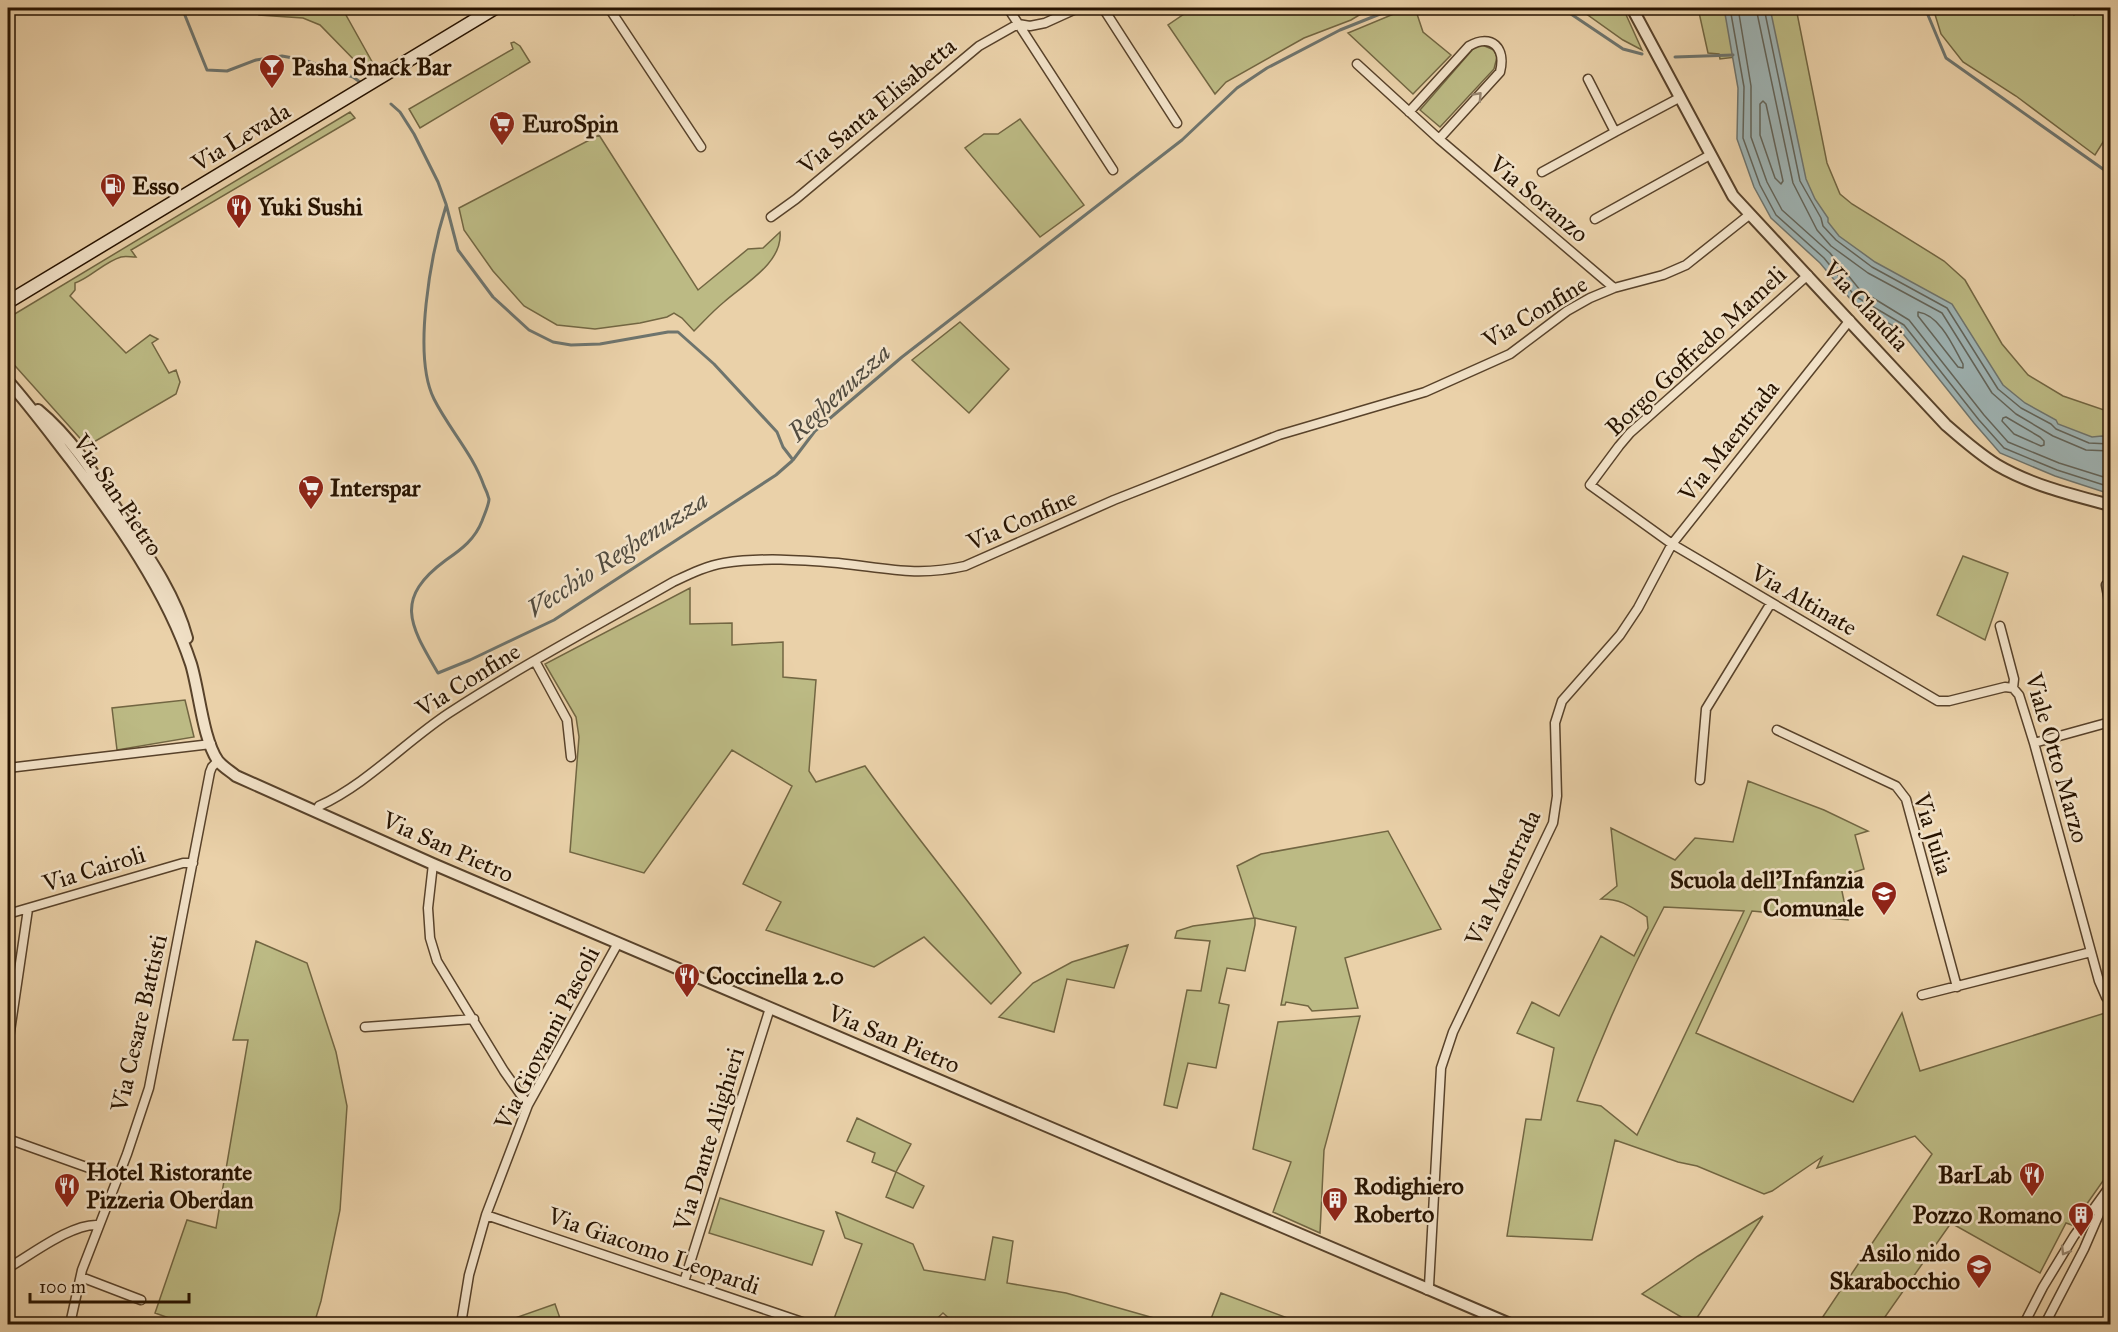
<svg xmlns="http://www.w3.org/2000/svg" width="2118" height="1332" viewBox="0 0 2118 1332" font-family="'IM FELL Great Primer',serif">
	<rect width="100%" height="100%" fill="#ead1a9"/>
	<filter id="stains"><feTurbulence type="fractalNoise" baseFrequency=".00333" numOctaves="4"/><feColorMatrix values="0 0 0 0 .2 0 0 0 0 .09 0 0 0 0 .02 0 0 0 .5 -.17"/></filter>
	<radialGradient id="worn" r=".72"><stop offset=".6" stop-color="#630" stop-opacity="0"/><stop offset="1" stop-color="#630" stop-opacity=".3"/></radialGradient>
	<!-- green -->
	<path fill="#bcba84" stroke="#726642" stroke-width="1.5" fill-rule="evenodd" d="M 260,8 L 342,8 L 375,67 L 367,73 L 320,25 L 303,18 L 259,15 Z
		M 1193,8 L 1371,8 L 1351,20 L 1304,38 L 1226,82 L 1215,94 L 1168,25 Z
		M 1408,8 L 1415,8 L 1423,32 L 1451,55 L 1413,94 L 1348,33 Z
		M 1578,8 L 1623,8 L 1642,50 L 1623,40 Z
		M 1698,8 L 1796,8 L 1827,163 L 1840,194 L 1852,204 L 1944,261 L 1965,280 L 2002,344 L 2028,375 L 2063,396 L 2110,412 L 2110,472 L 1908,312 L 1838,277 L 1744,56 L 1720,59 L 1719,54 L 1708,53 Z
		M 1933,8 L 2068,8 L 2074,15 L 2080,8 L 2110,8 L 2110,131 L 2095,155 L 2016,96 L 1963,62 L 1941,34 Z
		M 514,42 L 520,46 L 530,62 L 420,128 L 409,109 L 513,49 L 511,43 Z
		M 1480,44 L 1494,50 L 1497,57 L 1494,69 L 1440,127 L 1420,110 L 1473,49 Z
		M 350,112 L 355,118 L 131,250 L 136,257 C 131,257 125,256 121,257 C 104,262 90,278 75,283 L 75,290 L 70,296 L 126,353 L 150,335 L 158,339 L 152,343 L 169,373 L 176,370 L 180,382 L 176,394 L 87,446 L 8,358 L 8,318 Z
		M 1020,119 L 1084,205 L 1040,237 L 965,148 L 984,134 L 998,134 Z
		M 599,135 L 698,290 L 748,249 L 763,248 L 780,232 C 783,263 744,284 724,302 C 713,311 704,321 694,331 L 682,318 L 674,313 L 667,317 L 640,323 L 595,329 L 557,325 L 524,306 L 493,271 L 464,230 L 459,208 Z
		M 960,322 L 1009,369 L 969,413 L 912,360 Z
		M 1963,556 L 2008,573 L 1985,640 L 1937,615 Z
		M 690,588 L 690,624 L 732,623 L 732,645 L 783,642 L 783,677 L 816,680 L 809,771 L 816,782 L 865,766 C 915,837 971,902 1021,973 L 991,1004 L 924,937 L 874,967 L 766,930 L 781,902 L 743,884 L 792,786 L 732,750 L 644,873 L 570,852 L 579,737 L 576,717 L 545,664 Z
		M 185,700 L 194,737 L 117,750 L 112,708 Z
		M 1748,781 L 1824,810 L 1868,831 L 1855,835 L 1864,869 L 1839,877 L 1848,920 L 1752,911 L 1696,1033 L 1853,1102 L 1902,1013 L 1920,1071 L 2105,1013 L 2110,1016 L 2110,1171 L 2072,1225 L 2066,1223 L 2040,1273 L 1951,1223 L 1880,1324 L 1818,1324 L 1932,1154 L 1915,1136 L 1817,1168 L 1822,1157 L 1772,1191 L 1764,1194 L 1697,1166 L 1678,1162 L 1615,1140 L 1592,1240 L 1507,1236 L 1526,1119 L 1541,1120 L 1554,1048 L 1517,1033 L 1532,1002 L 1559,1016 L 1601,936 L 1634,956 L 1648,928 L 1647,917 C 1630,906 1621,899 1601,899 L 1617,886 L 1611,828 L 1675,860 L 1695,838 L 1733,842 ZM 1664,907 L 1744,911 L 1637,1135 L 1601,1106 L 1577,1101 C 1602,1034 1631,970 1664,907 Z
		M 1388,831 L 1441,929 L 1345,958 L 1358,1008 L 1312,1011 L 1308,1006 L 1286,1002 L 1285,1005 L 1281,1005 L 1296,927 L 1255,918 L 1255,925 L 1245,971 L 1227,968 L 1219,1003 L 1229,1005 L 1216,1068 L 1188,1063 L 1177,1108 L 1164,1105 L 1187,990 L 1201,991 L 1210,941 L 1175,938 L 1177,931 L 1193,926 L 1254,918 L 1237,866 L 1261,854 Z
		M 256,941 L 307,963 L 336,1052 L 347,1106 L 340,1210 L 321,1301 L 314,1324 L 168,1324 L 169,1318 L 155,1313 L 187,1220 L 216,1228 L 248,1040 L 233,1040 Z
		M 1128,945 L 1114,988 L 1067,979 L 1054,1032 L 999,1017 L 1033,983 L 1072,962 Z
		M 1360,1016 L 1324,1150 L 1320,1233 L 1273,1212 L 1291,1162 L 1253,1149 L 1278,1022 Z
		M 857,1118 L 911,1144 L 896,1172 L 924,1186 L 913,1208 L 886,1197 L 896,1172 L 872,1162 L 875,1153 L 847,1141 Z
		M 720,1198 L 824,1231 L 812,1265 L 709,1233 Z
		M 836,1212 L 913,1244 L 924,1270 L 985,1280 L 993,1237 L 1013,1241 L 1007,1283 L 1066,1293 L 1175,1324 L 948,1324 L 952,1321 L 943,1313 L 931,1324 L 832,1324 L 862,1244 L 845,1238 Z
		M 1763,1216 L 1693,1324 L 1642,1294 L 1698,1256 Z
		M 1221,1293 L 1298,1322 L 1297,1324 L 1209,1324 Z
		M 555,1304 L 562,1324 L 498,1324 Z"/>
	<!-- water -->
	<path fill="#9eb4b5" stroke="#6e746d" stroke-width="1.5" d="M 1724,8 L 1770,8 L 1806,179 L 1815,199 L 1828,218 L 1828,222 L 1839,236 L 1875,262 L 1952,304 L 2003,385 L 2025,403 L 2056,420 L 2058,424 L 2092,437 L 2102,436 L 2110,438 L 2110,494 L 2055,476 L 2000,453 L 1974,423 L 1900,330 L 1852,301 L 1820,263 L 1771,218 L 1754,187 L 1737,139 L 1738,88 Z"/>
	<g fill="none" stroke-linecap="round" stroke-linejoin="round">
		<!-- shore -->
		<path stroke="#62645a" stroke-width="1.5" d="M 1730,8 L 1744,87 L 1743,138 L 1760,185 L 1776,215 L 1824,258 L 1855,296 L 1904,325 L 1979,420 L 2004,448 L 2057,470 L 2110,487
			M 1738,8 L 1751,86 L 1751,137 L 1767,182 L 1782,210 L 1830,253 L 1860,290 L 1909,320 L 1984,415 L 2008,442 L 2059,463 L 2110,479
			M 1756,8 L 1793,183 L 1817,230 L 1831,246 L 1868,273 L 1942,313 L 1992,393 L 2016,414 L 2053,436 L 2086,450 L 2110,451
			M 1764,8 L 1800,181 L 1821,218 L 1823,226 L 1836,240 L 1872,267 L 1947,308 L 1998,389 L 2021,408 L 2051,424 L 2056,429 L 2089,443 L 2110,444
			M 1763,101 L 1766,104 L 1783,181 L 1781,184 L 1775,178 L 1760,135 L 1760,104 Z
			M 1918,312 C 1940,315 1953,346 1963,364 L 1963,368 L 1958,367 L 1918,316 Z
			M 2006,417 L 2040,437 L 2044,441 L 2044,445 L 2041,446 L 2014,434 L 2002,421 L 2003,418 Z"/>
		<!-- stream -->
		<path stroke="#6e746d" stroke-width="3" d="M 182,8 L 207,70 L 227,71 L 256,60 L 282,56 L 304,60 L 353,77 L 360,82
			M 1562,8 L 1623,49 L 1642,54
			M 1925,8 L 1946,58 L 2110,174
			M 1675,57 L 1733,55
			M 391,104 L 400,112 L 414,134 L 438,182 L 446,204 L 458,250 L 493,297 L 529,330 L 553,342 L 571,345 L 600,344 L 668,332 L 678,332 L 714,364 L 777,432 L 783,447 L 793,460 L 815,431 L 902,357 L 1182,140 L 1237,88 L 1267,68 L 1340,30 L 1395,8
			M 446,206 C 431,253 412,355 434,399 C 449,429 473,454 484,486 C 486,490 488,495 489,499 C 489,505 484,515 482,521 C 475,539 462,549 446,560 C 393,599 410,625 438,673 L 470,660 L 554,620 L 776,475 L 792,461"/>
		<defs>
			<path id="minor" d="M 609,8 L 701,147
				M 1008,8 L 1113,170
				M 1103,8 L 1177,123
				M 1357,64 L 1439,139 L 1614,288
				M 1588,79 L 1615,132 L 1679,98
				M 1409,112 L 1469,46 C 1492,33 1506,48 1500,72 L 1439,139
				M 1542,172 L 1615,132
				M 771,217 L 796,199 L 979,46 L 1018,24 L 1030,26 L 1045,23 L 1078,8
				M 1595,219 L 1710,155
				M 1808,275 L 1630,433 L 1619,446 L 1590,485 L 1672,544 L 1938,701 L 1949,701 L 2005,687 L 2013,688
				M 2106,585 L 2110,607
				M 2000,626 L 2014,679 L 2013,688 L 2019,695 L 2034,743 L 2099,981 L 2106,997 L 2110,1002
				M 535,661 L 567,720 L 571,757
				M 1777,730 L 1896,786 L 1906,799 L 1957,987
				M 2034,743 L 2110,722
				M 8,768 L 211,744
				M 1700,780 L 1706,709 L 1771,603
				M 316,812 L 319,806 C 367,784 405,742 449,713 C 521,666 598,625 673,582 C 690,574 706,566 724,563 C 761,557 801,560 838,563 C 886,568 916,577 965,566 L 1114,500 L 1279,435 L 1425,392 L 1510,354 L 1567,311 L 1590,298 L 1614,288 L 1663,275 L 1686,265 L 1749,215
				M 433,864 L 428,908 L 430,938 L 437,961 L 504,1071 L 528,1105
				M 8,914 L 183,863 L 193,863
				M 1922,995 L 2091,952
				M 365,1027 L 474,1019
				M 8,1045 L 28,909
				M 8,1139 L 117,1178
				M 486,1215 L 808,1324
				M 8,1268 C 31,1255 72,1223 98,1225
				M 81,1277 L 141,1300
				M 684,1282 L 770,1008
				M 1427,1290 L 1429,1286 L 1441,1068 L 1453,1032 L 1553,823 L 1557,796 L 1555,723 L 1562,701 L 1620,635 L 1638,608 L 1672,544 L 1850,320
				M 70,1324 L 82,1270 L 127,1154 L 149,1088 L 210,772 L 212,767 L 218,761
				M 461,1324 L 469,1275 L 486,1215 L 528,1105 L 618,943
				M 939,1324 L 940,1323
				M 2024,1324 L 2043,1287 L 2074,1236 L 2110,1186
				M 2045,1324 L 2084,1249 L 2106,1198"/>
			<path id="tertiary" d="M 1632,8 L 1733,196 L 1946,425 C 1962,439 1979,454 1997,465 C 2031,485 2072,495 2110,505
				M 8,381 C 30,406 50,433 71,460 C 117,521 167,591 191,664 C 199,690 203,740 218,761 C 223,767 230,771 236,776 L 433,864 L 1510,1324
				M 38,410 C 73,439 96,477 120,514 C 146,553 175,593 187,638"/>
			<path id="secondary" d="M 8,302 L 495,8"/>
		</defs>
		<!-- minor casing -->
		<use href="#minor" stroke="#58422a" stroke-width="11"/>
		<!-- tertiary casing -->
		<use href="#tertiary" stroke="#58422a" stroke-width="14"/>
		<!-- secondary casing -->
		<use href="#secondary" stroke="#271300" stroke-width="15"/>
		<!-- minor -->
		<use href="#minor" stroke="#f1e1c7" stroke-width="8"/>
		<!-- tertiary -->
		<use href="#tertiary" stroke="#f1e1c7" stroke-width="10"/>
		<!-- secondary -->
		<use href="#secondary" stroke="#f1e1c7" stroke-width="12"/>
	</g>
	<!-- one-way arrows -->
	<defs><path id="oneway-chevron" d="M-2-3.5L2.5 0L-2 3.5" fill="none" stroke-width="1.6" stroke-linecap="round" stroke-linejoin="round" transform="scale(1.5)"/></defs>
	<g stroke="#96846d">
		<use href="#oneway-chevron" transform="translate(1478 96) rotate(-47)"/>
		<use href="#oneway-chevron" transform="translate(2065 1251) rotate(121)"/>
	</g>
	<!-- icons -->
	<defs>
		<symbol id="bar-pin" viewBox="-11 -11 22 30"><path d="M0 17L-7.5 6A9.5 9.5 0 1 1 7.5 6Z" fill="#8f2418" stroke="#f1e1c7"/><path d="M-6-5H6L.8 .8V4.5H3.5V6h-7V4.5H-.8V.8Z" fill="#fff"/></symbol>
		<symbol id="supermarket-pin" viewBox="-11 -11 22 30"><path d="M0 17L-7.5 6A9.5 9.5 0 1 1 7.5 6Z" fill="#8f2418" stroke="#f1e1c7"/><path d="M-6-5.5h2.5l.6 2H6L4.5 2H-2.5L-4.4-4H-6ZM-1.5 3.2a1.3 1.3 0 1 0 .1 0ZM3 3.2a1.3 1.3 0 1 0 .1 0Z" fill="#fff"/></symbol>
		<symbol id="fuel-pin" viewBox="-11 -11 22 30"><path d="M0 17L-7.5 6A9.5 9.5 0 1 1 7.5 6Z" fill="#8f2418" stroke="#f1e1c7"/><path d="M-5.5-6h7V0h2V4h1.3V-2.5L3-4.5l.8-.8L6-3V5H2.5V1h-1V6h-7ZM-4.2-4.7v3.2H.2V-4.7Z" fill="#fff"/></symbol>
		<symbol id="restaurant-pin" viewBox="-11 -11 22 30"><path d="M0 17L-7.5 6A9.5 9.5 0 1 1 7.5 6Z" fill="#8f2418" stroke="#f1e1c7"/><path d="M-5-6h1v4h1v-4h1v4h1v-4h1v5L-1.5 .5V6h-2V.5L-5-1ZM5-6V6H3V1.5H1.5Q1.5-4 5-6Z" fill="#fff"/></symbol>
		<symbol id="school-pin" viewBox="-11 -11 22 30"><path d="M0 17L-7.5 6A9.5 9.5 0 1 1 7.5 6Z" fill="#8f2418" stroke="#f1e1c7"/><path d="M0-5L7-2L0 1L-7-2ZM-4 1L0 2.5L4 1V4Q0 6-4 4Z" fill="#fff"/></symbol>
		<symbol id="building-pin" viewBox="-11 -11 22 30"><path d="M0 17L-7.5 6A9.5 9.5 0 1 1 7.5 6Z" fill="#8f2418" stroke="#f1e1c7"/><path d="M-4-6H4V6H1V3H-1V6H-4ZM-2.5-4.3h1.7v1.8h-1.7ZM.8-4.3h1.7v1.8H.8ZM-2.5-1h1.7V.8h-1.7ZM.8-1h1.7V.8H.8Z" fill="#fff"/></symbol>
	</defs>
	<g fill-rule="evenodd">
		<use href="#bar-pin" x="257" y="52" width="30" height="40"/>
		<use href="#supermarket-pin" x="487" y="109" width="30" height="40"/>
		<use href="#fuel-pin" x="98" y="171" width="30" height="40"/>
		<use href="#restaurant-pin" x="224" y="192" width="30" height="40"/>
		<use href="#supermarket-pin" x="296" y="473" width="30" height="40"/>
		<use href="#school-pin" x="1869" y="879" width="30" height="40"/>
		<use href="#restaurant-pin" x="672" y="961" width="30" height="40"/>
		<use href="#restaurant-pin" x="2017" y="1160" width="30" height="40"/>
		<use href="#restaurant-pin" x="52" y="1171" width="30" height="40"/>
		<use href="#building-pin" x="1320" y="1185" width="30" height="40"/>
		<use href="#building-pin" x="2066" y="1200" width="30" height="40"/>
		<use href="#school-pin" x="1964" y="1252" width="30" height="40"/>
	</g>
	<g text-anchor="middle" stroke-width="5" stroke-linejoin="round" paint-order="stroke">
		<!-- poi labels -->
		<g font-size="24" font-weight="bold" fill="#271300" stroke="#f1e1c7" text-anchor="start">
			<text x="292" y="75">Pasha Snack Bar</text>
			<text x="522" y="132">EuroSpin</text>
			<text x="132" y="194">Esso</text>
			<text x="258" y="215">Yuki Sushi</text>
			<text x="330" y="496">Interspar</text>
			<text x="1864" y="888" text-anchor="end">Scuola dell'Infanzia<tspan x="1864" dy="28">Comunale</tspan></text>
			<text x="706" y="984">Coccinella 2.0</text>
			<text x="86" y="1180">Hotel Ristorante<tspan x="86" dy="28">Pizzeria Oberdan</tspan></text>
			<text x="2012" y="1183" text-anchor="end">BarLab</text>
			<text x="1354" y="1194">Rodighiero<tspan x="1354" dy="28">Roberto</tspan></text>
			<text x="2062" y="1223" text-anchor="end">Pozzo Romano</text>
			<text x="1960" y="1261" text-anchor="end">Asilo nido<tspan x="1960" dy="28">Skarabocchio</tspan></text>
		</g>
		<!-- street labels -->
		<g font-size="24" fill="#271300" stroke="#f1e1c7">
			<text transform="translate(877 106) rotate(-40)" y="8">Via Santa Elisabetta</text>
			<text transform="translate(241 137) rotate(-31)" y="8">Via Levada</text>
			<text transform="translate(1539 199) rotate(40)" y="8">Via Soranzo</text>
			<text transform="translate(1866 306) rotate(47)" y="8">Via Claudia</text>
			<text transform="translate(1535 312) rotate(-31)" y="8">Via Confine</text>
			<text transform="translate(1696 351) rotate(-43)" y="8">Borgo Goffredo Mameli</text>
			<text transform="translate(1729 441) rotate(-52)" y="8">Via Maentrada</text>
			<text transform="translate(118 495) rotate(56)" y="8">Via San Pietro</text>
			<text transform="translate(1022 520) rotate(-24)" y="8">Via Confine</text>
			<text transform="translate(1804 600) rotate(30)" y="8">Via Altinate</text>
			<text transform="translate(468 680) rotate(-32)" y="8">Via Confine</text>
			<text transform="translate(2057 758) rotate(74)" y="8">Viale Otto Marzo</text>
			<text transform="translate(1933 834) rotate(73)" y="8">Via Julia</text>
			<text transform="translate(448 847) rotate(24)" y="8">Via San Pietro</text>
			<text transform="translate(94 869) rotate(-17)" y="8">Via Cairoli</text>
			<text transform="translate(1503 878) rotate(-65)" y="8">Via Maentrada</text>
			<text transform="translate(139 1023) rotate(-77)" y="8">Via Cesare Battisti</text>
			<text transform="translate(547 1038) rotate(-63)" y="8">Via Giovanni Pascoli</text>
			<text transform="translate(894 1039) rotate(23)" y="8">Via San Pietro</text>
			<text transform="translate(709 1139) rotate(-73)" y="8">Via Dante Alighieri</text>
			<text transform="translate(654 1251) rotate(19)" y="8">Via Giacomo Leopardi</text>
		</g>
		<!-- water labels -->
		<g font-size="26" font-style="italic" fill="#514b3f" stroke="#f1e1c7">
			<text transform="translate(839 392) rotate(-43)" y="9">Reghenuzza</text>
			<text transform="translate(617 554) rotate(-33)" y="9">Vecchio Reghenuzza</text>
		</g>
	</g>
	<!-- margin -->
	<rect width="2118" height="1332" fill="none" stroke="#ead1a9" stroke-width="30"/>
	<rect x="9" y="9" width="2100" height="1314" fill="none" stroke="#271300" stroke-width="3"/>
	<rect x="15" y="15" width="2088" height="1302" fill="none" stroke="#271300" stroke-width="1.5"/>
	<!-- scale -->
	<path d="M30 1293v9h159v-9" fill="none" stroke="#271300" stroke-width="3"/>
	<text x="39" y="1293" font-size="18" fill="#271300" stroke="#f1e1c7" stroke-width="4.5" paint-order="stroke">100 m</text>
	<rect width="100%" height="100%" filter="url(#stains)"/>
	<rect width="100%" height="100%" fill="url(#worn)"/>
</svg>
